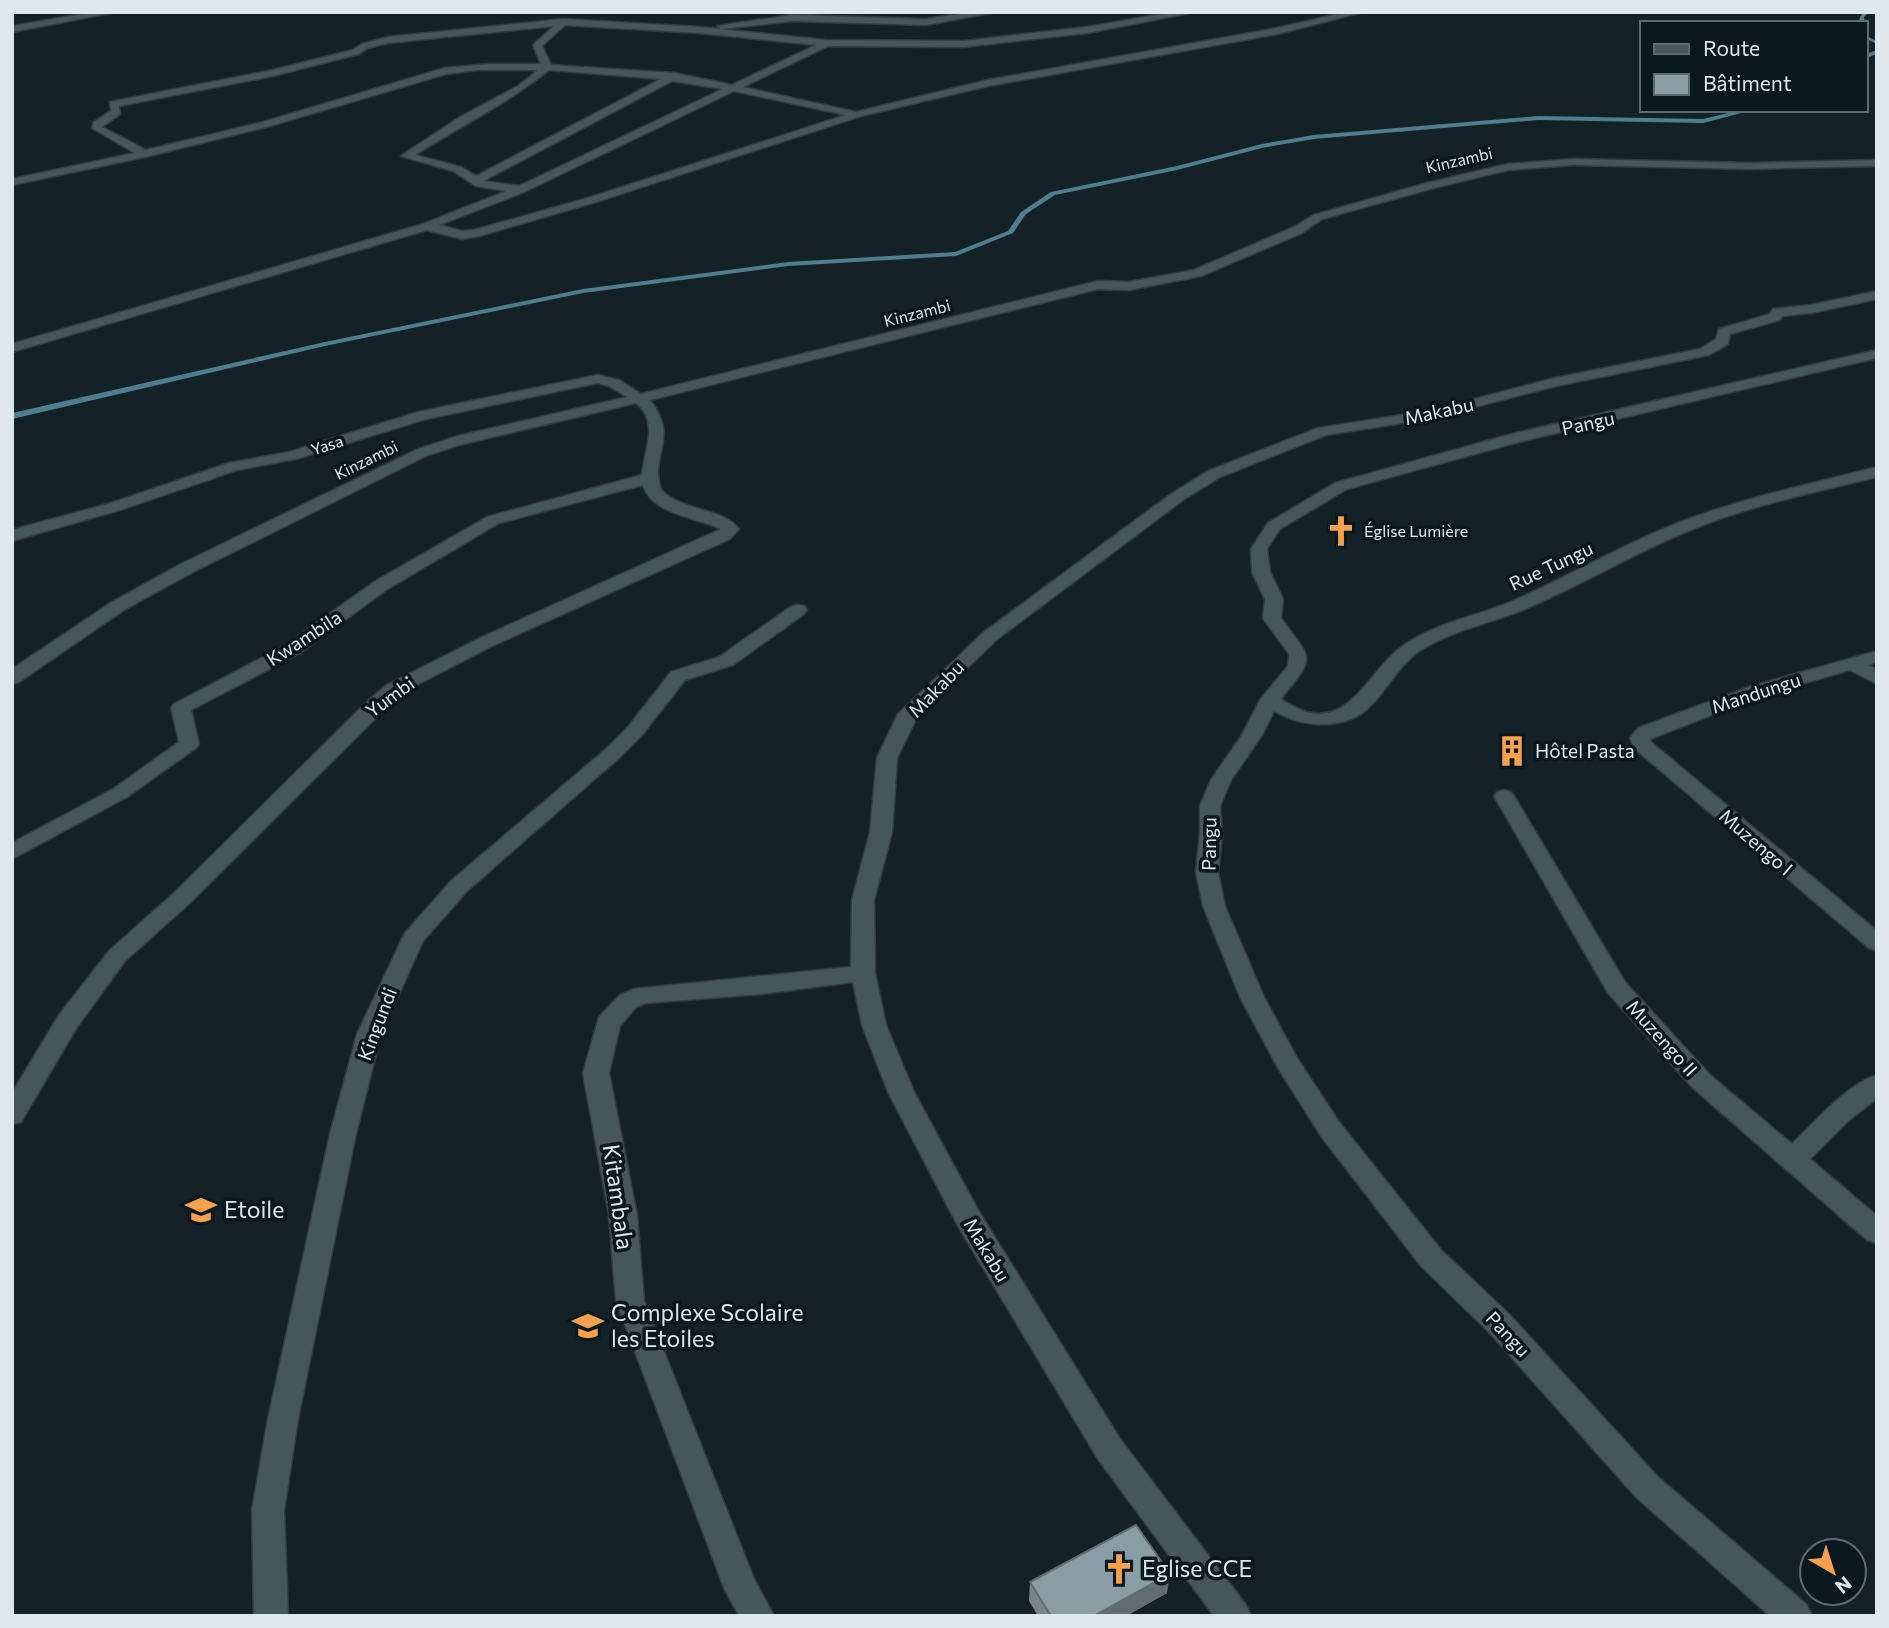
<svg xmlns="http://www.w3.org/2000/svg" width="1889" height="1628" viewBox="0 0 1889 1628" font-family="Commissioner,sans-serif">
	<rect width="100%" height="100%" fill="#142228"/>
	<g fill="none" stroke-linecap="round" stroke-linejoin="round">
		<!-- stream -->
		<path fill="#4e7f90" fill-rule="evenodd" d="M 1864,12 L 1869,12 L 1864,17 L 1865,23 L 1859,23 L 1860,17 Z
			M 1866,36 L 1877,41 L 1877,44 L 1866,39 Z
			M 1877,50 L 1877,54 L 1866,58 L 1866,54 Z
			M 1741,110 L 1753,110 L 1703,123 L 1538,120 L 1314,139 L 1262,148 L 1177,170 L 1055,195 L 1026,214 L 1013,233 L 956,256 L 788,266 L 583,293 L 325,346 L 12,419 L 12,413 L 325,342 L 583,289 L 788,262 L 955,252 L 1008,231 L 1021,212 L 1051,192 L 1177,166 L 1262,144 L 1314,135 L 1538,116 L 1703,119 Z"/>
		<defs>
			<path id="minor" d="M 95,12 L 115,12 L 12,32 L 12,26 Z
				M 973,12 L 995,12 L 926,25 L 792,21 L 721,29 L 717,26 L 792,15 L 926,19 Z
				M 1174,12 L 1194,12 L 1087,33 L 964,47 L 828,46 L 743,87 L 856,112 L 988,80 L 1277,28 L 1347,12 L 1363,12 L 1277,34 L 988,86 L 861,116 L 596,202 L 479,236 L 462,239 L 427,230 L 12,352 L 12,344 L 423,224 L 507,191 L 476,186 L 453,171 L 401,156 L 460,117 L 518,86 L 538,70 L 479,70 L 446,74 L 270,126 L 145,157 L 12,185 L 12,179 L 135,153 L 92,128 L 94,122 L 111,111 L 110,102 L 273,70 L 353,50 L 362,44 L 388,37 L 563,19 L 699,27 L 826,40 L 964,41 L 1087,27 ZM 565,25 L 699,33 L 816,45 L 732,85 L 674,73 L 551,65 L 542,46 ZM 554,26 L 533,45 L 541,64 L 490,64 L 445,68 L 263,122 L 146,150 L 102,127 L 120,114 L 119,106 L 273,76 L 359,54 L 368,48 L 388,43 ZM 549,70 L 661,79 L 476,176 L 461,167 L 415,155 C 459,127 508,103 549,70 ZM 672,81 L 723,89 L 519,186 L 483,181 ZM 734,91 L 846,115 L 588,198 L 474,230 L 462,231 L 439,225 L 524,192 Z
				M 1574,159 L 1750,163 L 1877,160 L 1877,166 L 1750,169 L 1574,165 L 1508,170 L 1434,188 L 1322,219 L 1302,233 L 1201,276 L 1129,290 L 1098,289 L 650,400 C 680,439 649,453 661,490 C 682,511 723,508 739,529 L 730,539 L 492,646 L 401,693 L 191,902 L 125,961 L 77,1027 L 21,1122 L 12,1124 L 12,1093 L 59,1015 L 109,951 L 175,892 L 370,699 L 387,685 L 480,638 L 721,529 C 697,517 652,515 643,485 L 499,523 L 386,590 L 300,653 L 191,710 L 199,744 L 196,748 L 127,797 L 12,859 L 12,843 L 113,789 L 179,742 L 171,708 L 174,704 L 286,645 L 374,582 L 487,517 L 642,475 C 644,450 660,422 636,403 L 463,444 L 428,455 L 193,572 L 124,610 L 19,682 L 12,684 L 12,669 L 112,602 L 181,564 L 418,449 L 458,436 L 627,397 L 609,386 L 598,383 L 426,419 L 296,459 L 237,470 L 123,509 L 12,541 L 12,530 L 111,503 L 229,463 L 289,452 L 418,412 L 598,375 L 619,380 L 641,394 L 1098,281 L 1129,282 L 1194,270 L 1294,227 L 1314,215 L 1427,183 L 1508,164 Z
				M 1877,291 L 1877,299 L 1811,313 L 1782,316 L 1780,320 L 1730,334 L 1728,344 L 1709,355 L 1556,386 L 1428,419 L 1326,435 L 1220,477 L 1183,500 L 996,640 L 917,717 L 897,758 L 892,832 L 874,900 L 875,973 L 886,1025 L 914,1092 L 978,1210 L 1120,1439 L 1246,1605 L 1251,1616 L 1214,1616 L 1098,1459 L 958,1226 L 888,1092 L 862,1025 L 853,982 L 761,994 L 646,1003 L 636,1007 L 620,1026 L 609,1073 L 637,1215 L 644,1301 L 754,1579 L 774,1616 L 739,1616 L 724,1588 L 616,1301 L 609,1215 L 583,1073 L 599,1017 L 620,995 L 634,989 L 851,967 L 852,900 L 870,832 L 877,758 L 898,714 L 984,632 L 1171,494 L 1208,471 L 1318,428 L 1428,411 L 1555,378 L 1700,349 L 1716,339 L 1719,329 L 1770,314 L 1773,309 L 1811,305 Z
				M 1877,350 L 1877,358 L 1519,442 L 1347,489 L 1280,529 L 1267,549 L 1270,572 L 1283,599 L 1281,618 C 1313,662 1316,655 1281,699 C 1350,747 1364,666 1412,640 C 1444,621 1481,615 1515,600 C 1572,575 1625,543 1683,521 C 1746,497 1812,484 1877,467 L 1877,477 C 1815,492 1752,505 1693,529 C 1635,552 1582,585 1525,609 C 1492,623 1457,629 1426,647 C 1394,664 1382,707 1351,719 C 1325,729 1297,724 1274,711 L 1262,735 L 1231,780 L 1220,806 L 1222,834 L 1218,872 L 1225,906 L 1264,997 L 1297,1058 L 1339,1122 L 1441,1250 L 1509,1314 L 1658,1477 L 1807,1605 L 1812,1616 L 1770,1616 L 1636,1497 L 1489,1332 L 1421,1266 L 1321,1136 L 1278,1068 L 1240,997 L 1203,906 L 1196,872 L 1200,834 L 1200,806 L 1211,780 L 1242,735 L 1260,700 L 1288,666 L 1289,654 L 1263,618 L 1265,599 L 1252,572 L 1251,549 L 1268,523 L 1335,483 L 1516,433 Z
				M 798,605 L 804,606 L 807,610 L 804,614 L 733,665 L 685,680 L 642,735 L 620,757 L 467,891 L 423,941 L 381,1034 L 355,1138 L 298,1419 L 284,1510 L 288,1616 L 254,1616 L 252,1510 L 268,1419 L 329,1138 L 357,1034 L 405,933 L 451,881 L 606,749 L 628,727 L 671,672 L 719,657 L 792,606 Z
				M 1877,651 L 1877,662 L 1868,665 L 1877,670 L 1877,684 L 1850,670 L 1763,695 L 1650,739 L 1651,742 L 1877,931 L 1877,951 L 1869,948 L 1634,748 L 1630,738 L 1638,728 L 1749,687 Z
				M 1504,790 L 1511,792 L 1514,796 L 1625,982 L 1710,1075 L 1792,1144 C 1814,1123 1847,1084 1877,1075 L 1877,1098 L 1848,1121 L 1810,1159 L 1877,1216 L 1877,1243 L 1867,1240 L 1692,1087 L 1608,993 L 1494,796 L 1497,792 Z"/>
		</defs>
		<!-- minor casing -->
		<use href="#minor" stroke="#323c41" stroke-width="3"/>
		<!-- minor -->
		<use href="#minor" fill="#46565d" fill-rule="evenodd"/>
	</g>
	<!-- wall -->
	<path fill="#77868d" d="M 1030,1582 L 1167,1593 L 1126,1616 L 1038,1616 L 1029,1601 Z"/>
	<!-- shaded-wall -->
	<path fill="#616d73" d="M 1170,1574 L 1167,1593 L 1126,1616 L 1094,1616 Z"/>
	<!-- building -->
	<path fill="#8a9ca4" stroke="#616d73" stroke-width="2" d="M 1136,1525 L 1170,1574 L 1094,1616 L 1051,1616 L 1030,1582 Z"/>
	<!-- icons -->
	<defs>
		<symbol id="church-bare" viewBox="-9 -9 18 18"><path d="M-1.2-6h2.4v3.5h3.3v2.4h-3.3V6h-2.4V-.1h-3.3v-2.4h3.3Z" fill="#f9a04d" stroke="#0a191f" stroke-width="2.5" paint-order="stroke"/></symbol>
		<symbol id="building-bare" viewBox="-9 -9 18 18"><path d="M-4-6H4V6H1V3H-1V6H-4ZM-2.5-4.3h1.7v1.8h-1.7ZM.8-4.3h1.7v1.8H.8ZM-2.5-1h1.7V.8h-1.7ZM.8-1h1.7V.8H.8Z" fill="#f9a04d" stroke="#0a191f" stroke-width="2.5" paint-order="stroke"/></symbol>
		<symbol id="school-bare" viewBox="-9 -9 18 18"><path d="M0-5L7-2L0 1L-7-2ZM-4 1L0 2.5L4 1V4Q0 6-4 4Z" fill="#f9a04d" stroke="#0a191f" stroke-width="2.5" paint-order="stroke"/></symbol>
	</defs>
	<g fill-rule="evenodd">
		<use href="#church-bare" x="1319" y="509" width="44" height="44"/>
		<use href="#building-bare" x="1490" y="729" width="44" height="44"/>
		<use href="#school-bare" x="179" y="1188" width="44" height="44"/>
		<use href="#school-bare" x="566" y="1304" width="44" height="44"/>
		<use href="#church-bare" x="1097" y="1547" width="44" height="44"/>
	</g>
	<g text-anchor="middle" stroke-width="7" stroke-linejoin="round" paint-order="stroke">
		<!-- far-street labels -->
		<g font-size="16" fill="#dee7eb" stroke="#0a191f">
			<text transform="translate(1459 160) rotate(-13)" y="6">Kinzambi</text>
			<text transform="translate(917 313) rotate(-14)" y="6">Kinzambi</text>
			<text transform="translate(327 445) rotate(-18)" y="6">Yasa</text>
			<text transform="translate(366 460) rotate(-26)" y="6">Kinzambi</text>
		</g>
		<!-- far-poi labels -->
		<g font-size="16" fill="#dee7eb" stroke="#0a191f" text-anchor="start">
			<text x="1364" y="537">Église Lumière</text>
		</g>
		<!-- street labels -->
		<g font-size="19" fill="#dee7eb" stroke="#0a191f">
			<text transform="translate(1439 411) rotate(-12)" y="7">Makabu</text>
			<text transform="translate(1588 423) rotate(-12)" y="7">Pangu</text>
			<text transform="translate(1551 566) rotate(-25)" y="7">Rue Tungu</text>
			<text transform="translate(304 638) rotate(-33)" y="7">Kwambila</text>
			<text transform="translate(936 689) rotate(-46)" y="7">Makabu</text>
			<text transform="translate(1756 693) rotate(-18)" y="7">Mandungu</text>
			<text transform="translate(390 697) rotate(-36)" y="7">Yumbi</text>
			<text transform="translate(1756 842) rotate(41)" y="7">Muzengo I</text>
			<text transform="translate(1209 844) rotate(-89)" y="7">Pangu</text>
			<text transform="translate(377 1024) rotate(-69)" y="7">Kingundi</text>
			<text transform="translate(1662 1038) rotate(48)" y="7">Muzengo II</text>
			<text transform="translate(987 1250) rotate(59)" y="7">Makabu</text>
			<text transform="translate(1508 1334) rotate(47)" y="7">Pangu</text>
		</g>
		<!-- poi labels -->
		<g font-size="19" fill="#dee7eb" stroke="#0a191f" text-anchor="start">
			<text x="1535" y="758">Hôtel Pasta</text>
		</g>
		<!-- near-street labels -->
		<g font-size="23" fill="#dee7eb" stroke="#0a191f">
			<text transform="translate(618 1197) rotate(82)" y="8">Kitambala</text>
		</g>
		<!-- near-poi labels -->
		<g font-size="23" fill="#dee7eb" stroke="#0a191f" text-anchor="start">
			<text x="224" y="1218">Etoile</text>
			<text x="611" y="1321">Complexe Scolaire<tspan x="611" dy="26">les Etoiles</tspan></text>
			<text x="1142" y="1577">Eglise CCE</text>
		</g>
	</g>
	<!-- border -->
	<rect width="1889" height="1628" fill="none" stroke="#dee7eb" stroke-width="28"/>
	<!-- legend -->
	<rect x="1640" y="21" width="228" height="91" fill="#0a191f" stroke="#5f6b71" stroke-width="2"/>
	<rect x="1654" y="44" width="35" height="10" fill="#46565d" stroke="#5f6b71" stroke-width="2"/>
	<text x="1703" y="56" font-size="21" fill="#dee7eb">Route</text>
	<rect x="1654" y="74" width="35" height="21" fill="#8a9ca4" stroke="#5f6b71" stroke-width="2"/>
	<text x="1703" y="91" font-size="21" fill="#dee7eb">Bâtiment</text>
	<!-- north arrow -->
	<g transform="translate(1833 1572) rotate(141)"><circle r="33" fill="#0a191f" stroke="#5f6b71" stroke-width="2"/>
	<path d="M0-5L12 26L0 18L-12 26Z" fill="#f9a04d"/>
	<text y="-10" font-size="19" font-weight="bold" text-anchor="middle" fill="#dee7eb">N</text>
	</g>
</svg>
